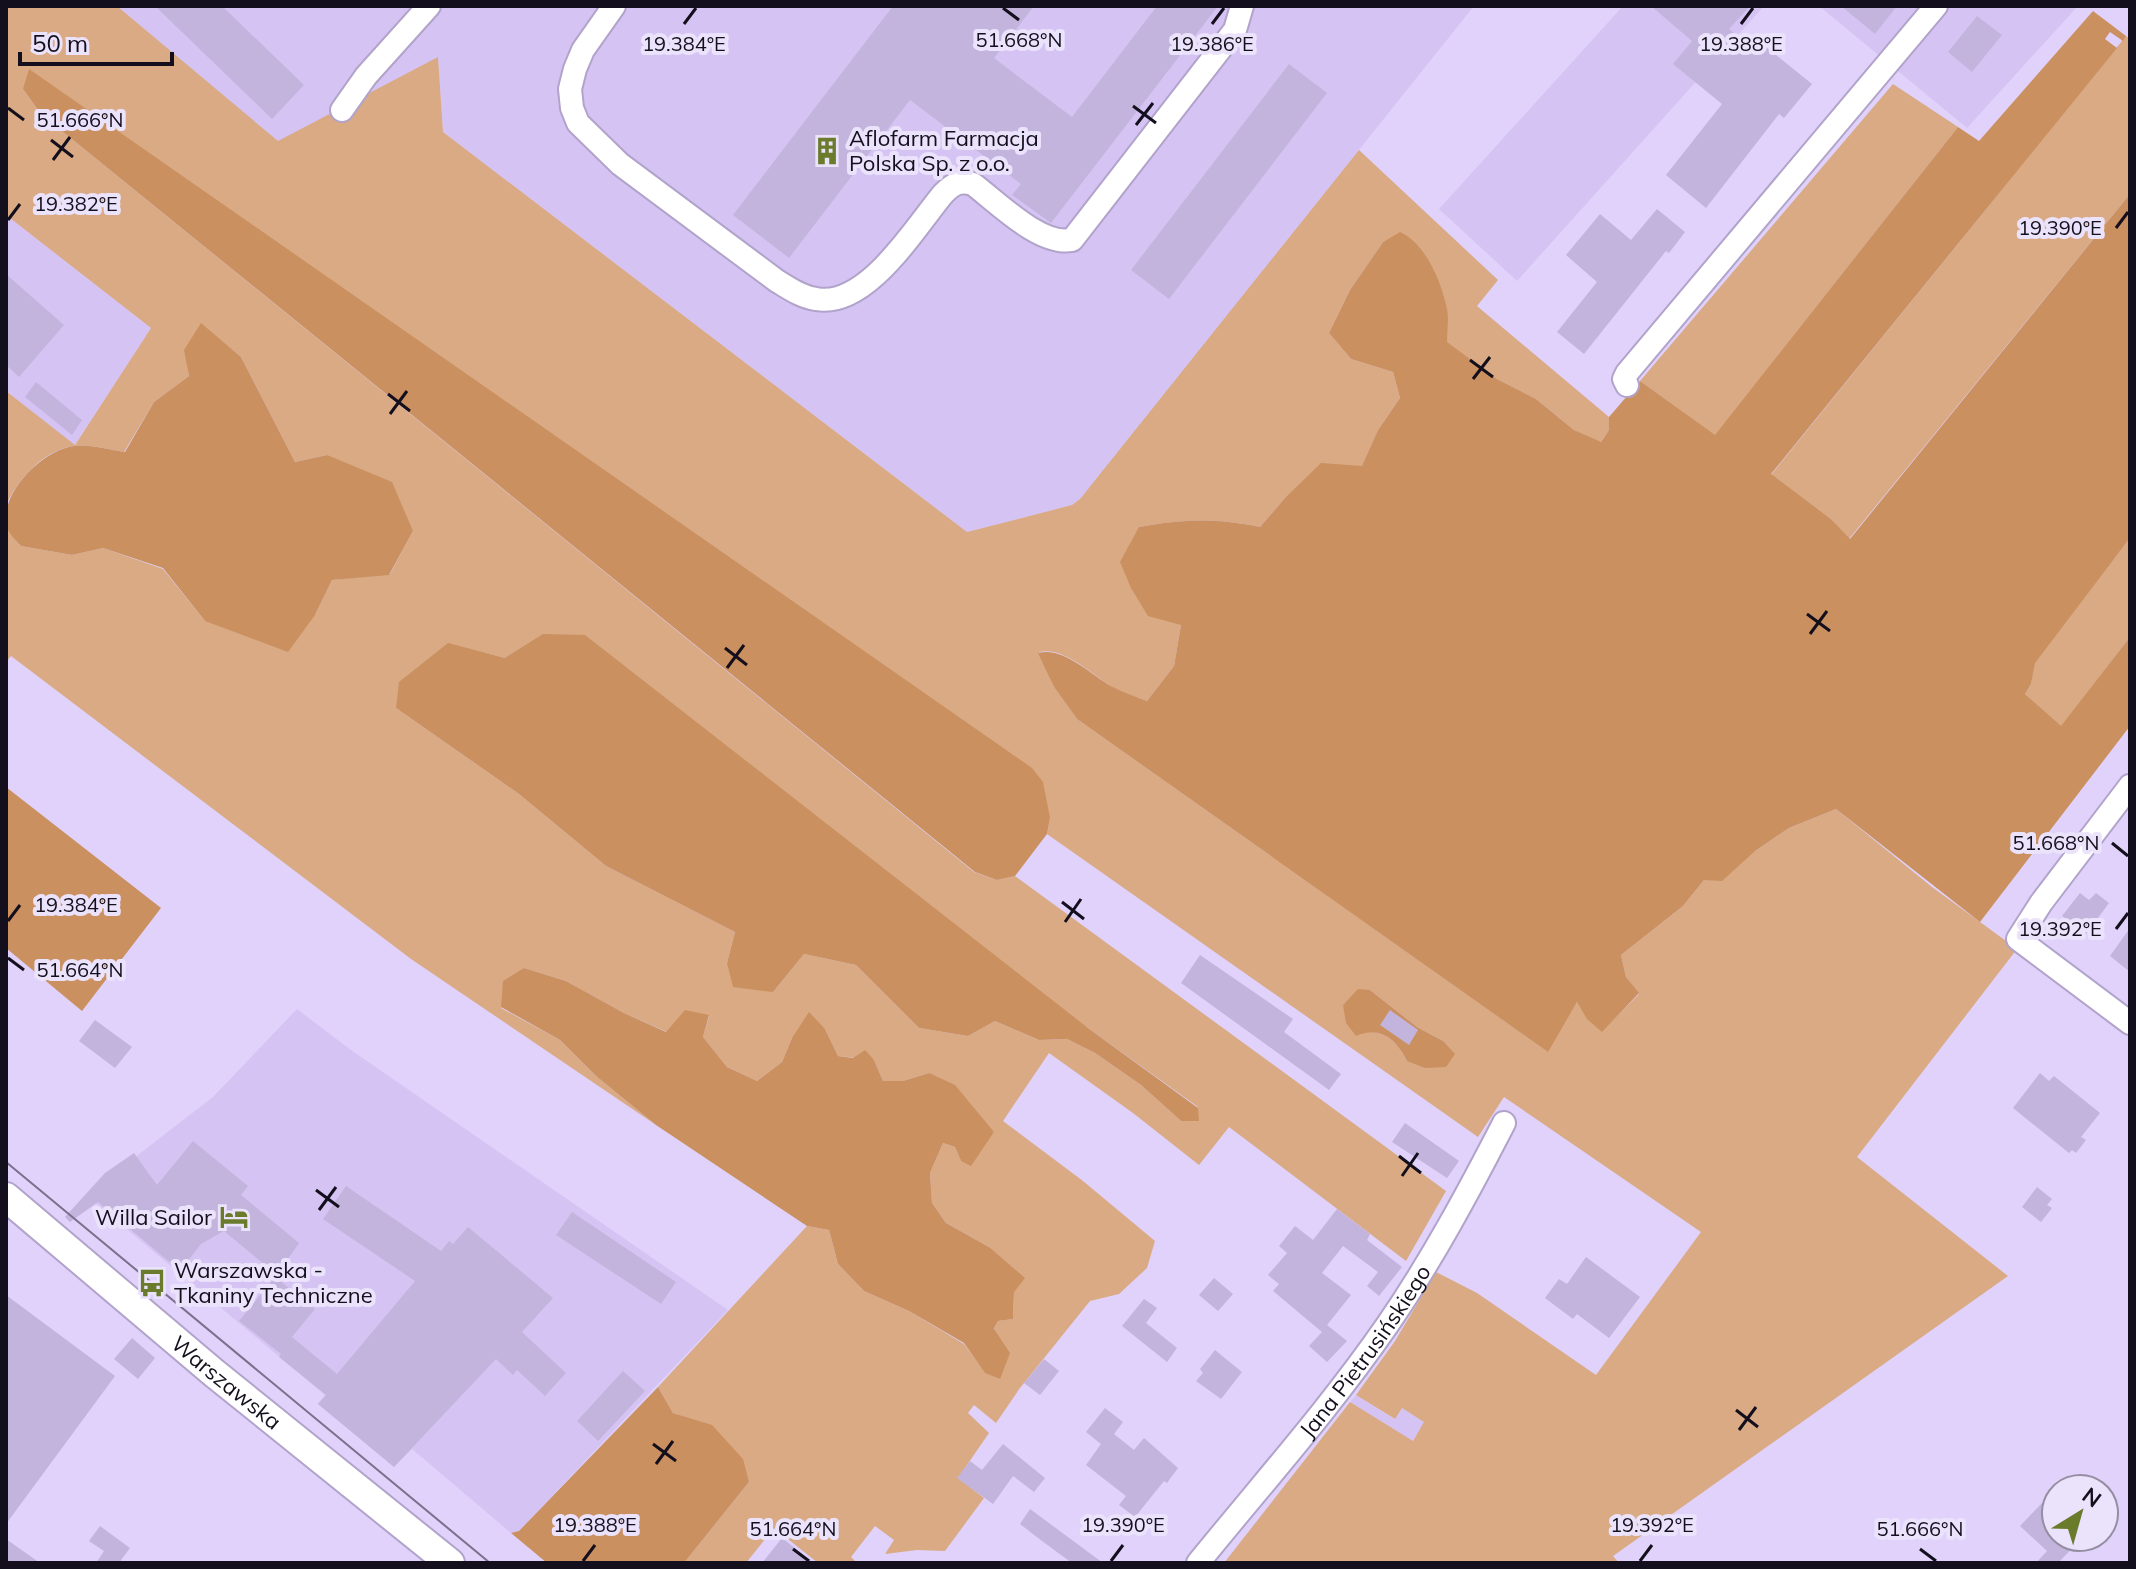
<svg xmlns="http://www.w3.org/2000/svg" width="2136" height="1569" viewBox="0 0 2136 1569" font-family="Mulish,sans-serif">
	<rect width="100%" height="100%" fill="#e0d2fb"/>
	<!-- built -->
	<path fill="#d5c4f3" d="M 117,6 L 1474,6 L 1080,499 L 1072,505 L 967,532 L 443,132 L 438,58 L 278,142 Z
		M 1623,6 L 1764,6 L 1517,281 L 1439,209 Z
		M 1819,6 L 2078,6 L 1967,128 Z
		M 6,215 L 151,328 L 74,446 L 6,391 Z
		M 297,1009 L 351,1050 L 728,1310 L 519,1531 L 511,1533 L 412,1449 L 394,1467 L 318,1404 L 325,1395 L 86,1195 L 213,1097 Z
		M 1356,1395 L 1394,1419 L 1402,1408 L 1425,1422 L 1412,1442 L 1350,1402 Z"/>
	<!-- green -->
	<path fill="#d9aa84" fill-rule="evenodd" d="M 6,6 L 117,6 L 278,141 L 438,57 L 443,132 L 967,532 L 1072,505 L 1080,499 L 1359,150 L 1498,280 L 1477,306 L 1609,417 L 1609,430 L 1600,443 L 1574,430 L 1536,399 L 1497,379 L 1446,342 L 1447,310 L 1400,233 L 1383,242 L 1350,290 L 1329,333 L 1351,359 L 1393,372 L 1400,398 L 1378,430 L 1362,467 L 1285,498 L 1260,527 C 1214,518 1186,519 1139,527 L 1181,625 L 1174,666 L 1147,701 C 1135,696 1122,693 1111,686 C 1091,674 1064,646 1039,652 L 1054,687 L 1077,719 L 1547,1051 L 1577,1002 L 1602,1031 L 1639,994 L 1626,977 L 1621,955 L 1683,906 L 1704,880 L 1755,851 L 1789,828 L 1836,809 L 1932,887 L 2017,949 L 1857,1157 L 2008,1276 L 1613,1556 L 1619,1563 L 1224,1563 L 1350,1402 L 1413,1441 L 1424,1422 L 1402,1408 L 1395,1419 L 1356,1395 L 1395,1341 L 1436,1272 L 1477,1293 L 1596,1375 L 1701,1232 L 1504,1097 L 1478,1137 L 1047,834 L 1050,818 L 23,89 L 41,114 L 974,872 L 997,880 L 1015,876 L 1446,1191 L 1406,1261 L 1229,1127 L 1199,1165 L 1133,1113 L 1049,1053 L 1003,1121 L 1083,1181 L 1155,1241 L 1147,1268 L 1119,1294 L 1090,1301 L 1020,1388 L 996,1423 L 974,1405 L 968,1413 L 989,1433 L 958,1478 L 984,1498 L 945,1551 L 917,1550 L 885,1554 L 894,1540 L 875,1526 L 851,1557 L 855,1561 L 854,1563 L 818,1563 L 774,1528 L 746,1563 L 684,1563 L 749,1482 L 712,1426 L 673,1413 L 658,1387 L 807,1226 L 829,1230 L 838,1264 L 864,1291 L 909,1311 L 964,1344 L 985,1372 L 1000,1379 L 994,1330 L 998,1321 L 1013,1319 L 1014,1292 L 989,1247 L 946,1223 L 932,1203 L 930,1173 L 943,1143 L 955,1147 L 961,1161 L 994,1132 L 929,1073 L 903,1081 L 883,1081 L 874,1060 L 838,1056 L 825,1029 L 792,1038 L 782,1062 L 757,1081 L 727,1067 L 703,1037 L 709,1016 L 667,1032 L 624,1013 L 566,981 L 524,968 L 501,1008 L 560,1040 L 596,1076 L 656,1125 L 411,959 L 11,656 L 6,662 L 6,528 L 21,546 L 72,555 L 103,548 L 163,569 L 205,621 L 315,615 L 332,580 L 390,574 L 413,531 L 327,455 L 295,462 L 241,357 L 201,324 L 185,350 L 189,376 L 154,402 L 124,452 C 110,450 89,444 74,446 C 44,450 17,479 6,506 L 6,391 L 75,445 L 151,328 L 6,215 ZM 448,644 L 505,658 L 1088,1028 L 1198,1107 L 1181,1121 L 1141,1085 L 1095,1053 L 1067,1039 L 1039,1040 L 995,1021 L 968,1036 L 919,1028 L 856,965 L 804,954 L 773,992 L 727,963 L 735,932 L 606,866 L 519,794 L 396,708 ZM 1370,990 L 1417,1027 L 1443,1041 L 1407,1061 C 1399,1043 1387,1032 1367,1031 L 1343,1005 L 1354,996 Z
		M 2126,36 L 2130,39 L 2130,194 L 1849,539 L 1831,519 L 1771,475 Z
		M 1893,84 L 1958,127 L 1715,436 L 1640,381 Z
		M 2130,538 L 2130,637 L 2061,727 L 2025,694 L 2031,684 L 2034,663 Z"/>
	<!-- forest -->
	<path fill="#ca905f" d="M 2093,11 L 2126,36 L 2123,41 L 2110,32 L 2105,39 L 2117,48 L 1771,474 L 1831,519 L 1850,539 L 2130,194 L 2130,538 L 2035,663 L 2031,684 L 2025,694 L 2061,726 L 2130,637 L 2130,726 L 1980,922 L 1836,809 L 1789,828 L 1755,851 L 1722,881 L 1704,880 L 1683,906 L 1621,955 L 1626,977 L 1639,993 L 1602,1032 L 1587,1019 L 1577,1002 L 1548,1052 L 1077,719 L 1054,687 L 1038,653 C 1063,646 1090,674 1111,686 C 1122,692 1135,696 1147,701 L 1174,666 L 1181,625 L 1148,616 L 1131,588 L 1120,562 L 1139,527 C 1185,519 1214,518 1260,527 L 1285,498 L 1321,463 L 1362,466 L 1378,430 L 1400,398 L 1393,372 L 1351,359 L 1329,333 L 1350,290 L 1383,242 L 1400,232 C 1426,244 1441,281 1447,309 C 1449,319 1447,331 1447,342 L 1497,379 L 1536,399 L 1574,430 L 1601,442 L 1609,430 L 1609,417 L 1640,381 L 1715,435 L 1958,127 L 1979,141 Z
		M 29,69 L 1032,768 L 1043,782 L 1050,818 L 1047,834 L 1015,876 L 997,880 L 975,872 L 41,114 L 23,89 Z
		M 201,323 L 241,357 L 295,462 L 327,455 L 392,482 L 413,531 L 389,575 L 332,580 L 315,615 L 288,652 L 205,621 L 163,568 L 103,548 L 72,555 L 21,546 C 16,540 8,533 6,526 C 0,492 43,450 74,446 C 89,444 109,450 125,452 L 154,402 L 189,376 L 184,350 Z
		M 543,634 L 585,635 L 1088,1028 L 1198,1108 L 1199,1121 L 1181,1121 L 1141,1085 L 1095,1053 L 1067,1039 L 1039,1040 L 995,1021 L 968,1036 L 919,1028 L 856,965 L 804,954 L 773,992 L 733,987 L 727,963 L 735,932 L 606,866 L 519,794 L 396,708 L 399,682 L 448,643 L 505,658 Z
		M 6,787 L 161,908 L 82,1011 L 6,948 Z
		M 524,968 L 566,981 L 624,1013 L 666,1032 L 685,1010 L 709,1015 L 703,1037 L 727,1067 L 757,1081 L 782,1062 L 792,1038 L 809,1012 L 825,1029 L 838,1056 L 853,1058 L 865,1050 L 874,1060 L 883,1081 L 903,1081 L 929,1073 L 955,1085 L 994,1132 L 971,1166 L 961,1161 L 955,1147 L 943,1143 L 930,1173 L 932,1203 L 946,1223 L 989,1247 L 1025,1278 L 1014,1292 L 1013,1319 L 998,1321 L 994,1329 L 1010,1353 L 1000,1379 L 985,1373 L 964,1343 L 909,1311 L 864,1291 L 838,1264 L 829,1230 L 807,1226 L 656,1125 L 596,1076 L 560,1040 L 501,1007 L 503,981 Z
		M 1358,989 L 1370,990 L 1417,1027 L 1443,1041 L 1455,1054 L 1446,1067 L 1425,1068 L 1407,1061 C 1397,1040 1380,1025 1356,1036 L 1346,1023 L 1343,1005 Z
		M 658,1387 L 673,1413 L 712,1425 L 743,1459 L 749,1482 L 684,1563 L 547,1563 L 511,1533 L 519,1531 Z"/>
	<!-- building -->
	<path fill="#c2b4dc" d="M 155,6 L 222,6 L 304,85 L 272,119 Z
		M 893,6 L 1034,6 L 994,58 L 1072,117 L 1157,6 L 1218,6 L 1051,223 L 1012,195 L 1021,184 L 910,100 L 789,258 L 733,215 Z
		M 1651,6 L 1750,6 L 1729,29 L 1759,53 L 1765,46 L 1812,84 L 1784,118 L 1779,114 L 1706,208 L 1666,175 L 1722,104 L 1673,64 L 1692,41 Z
		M 1841,6 L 1897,6 L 1875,34 Z
		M 1977,16 L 2002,35 L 1972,72 L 1948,52 Z
		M 1289,64 L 1327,93 L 1169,299 L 1131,270 Z
		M 1657,209 L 1685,232 L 1669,253 L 1666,251 L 1584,354 L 1557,332 L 1597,282 L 1566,255 L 1600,214 L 1631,240 Z
		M 6,274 L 64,325 L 19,377 L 6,365 Z
		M 36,382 L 82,420 L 72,435 L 25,397 Z
		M 2080,893 L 2089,900 L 2096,893 L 2109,903 L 2086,934 L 2062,916 Z
		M 2130,928 L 2130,972 L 2110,956 Z
		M 1200,955 L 1293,1019 L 1284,1032 L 1341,1074 L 1329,1090 L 1181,983 Z
		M 1390,1010 L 1418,1030 L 1409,1045 L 1380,1025 Z
		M 95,1020 L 132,1047 L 115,1068 L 79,1041 Z
		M 2040,1073 L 2049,1081 L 2054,1076 L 2100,1113 L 2081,1137 L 2086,1140 L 2076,1153 L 2072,1150 L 2069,1153 L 2013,1108 Z
		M 1405,1123 L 1459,1161 L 1447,1178 L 1392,1142 Z
		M 193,1141 L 248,1186 L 241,1195 L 299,1243 L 277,1275 L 224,1231 L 201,1244 L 180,1271 L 98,1202 L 70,1222 L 65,1217 L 105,1173 L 134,1153 L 157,1185 Z
		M 346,1186 L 441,1251 L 449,1241 L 453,1244 L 468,1227 L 553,1298 L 522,1332 L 566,1373 L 545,1396 L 517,1370 L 513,1375 L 496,1359 L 394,1467 L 318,1404 L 326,1395 L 279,1357 L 281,1354 L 239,1321 L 275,1277 L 315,1309 L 292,1337 L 337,1374 L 415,1281 L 323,1219 Z
		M 2037,1187 L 2052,1199 L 2047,1205 L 2052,1208 L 2041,1222 L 2022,1207 Z
		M 1337,1209 L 1370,1234 L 1367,1240 L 1402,1267 L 1379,1296 L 1367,1286 L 1378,1272 L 1343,1246 L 1322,1273 L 1351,1295 L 1327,1325 L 1347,1341 L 1327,1362 L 1309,1346 L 1322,1332 L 1273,1291 L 1279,1284 L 1268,1275 L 1287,1253 L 1279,1246 L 1295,1226 L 1313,1240 Z
		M 572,1212 L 676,1282 L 661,1304 L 556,1235 Z
		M 1586,1257 L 1640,1297 L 1609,1338 L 1577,1314 L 1573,1319 L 1545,1298 L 1559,1279 L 1567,1284 Z
		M 1214,1278 L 1233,1294 L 1218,1311 L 1199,1295 Z
		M 6,1295 L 115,1376 L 6,1524 Z
		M 1144,1299 L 1157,1308 L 1146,1323 L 1177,1348 L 1167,1362 L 1122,1326 Z
		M 132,1338 L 155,1358 L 138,1379 L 114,1359 Z
		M 1215,1350 L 1242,1372 L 1221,1399 L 1196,1381 L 1203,1373 L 1200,1369 Z
		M 1044,1359 L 1059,1371 L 1040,1395 L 1024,1383 Z
		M 623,1371 L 645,1391 L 598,1441 L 577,1421 Z
		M 1105,1408 L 1123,1422 L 1114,1434 L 1134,1450 L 1144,1438 L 1178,1468 L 1167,1483 L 1164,1481 L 1135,1517 L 1119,1505 L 1126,1496 L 1086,1465 L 1101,1444 L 1086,1432 Z
		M 1003,1444 L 1045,1478 L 1034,1492 L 1013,1476 L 993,1504 L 957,1478 L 970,1461 L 982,1470 Z
		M 2042,1503 L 2056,1516 L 2056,1537 L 2083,1537 L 2058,1563 L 2036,1563 L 2047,1551 L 2020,1526 Z
		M 1030,1509 L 1053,1526 L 1103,1563 L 1072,1563 L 1042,1541 L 1020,1524 Z
		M 100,1526 L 130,1548 L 119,1563 L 96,1563 L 104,1551 L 89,1541 Z
		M 782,1538 L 814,1563 L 762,1563 Z
		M 6,1539 L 40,1563 L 6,1563 Z"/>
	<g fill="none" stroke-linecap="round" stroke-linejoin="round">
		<defs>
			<g id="minor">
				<path d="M 614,6 L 583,50 L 575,69 L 570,89 L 572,108 L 578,123 L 620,164 L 777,281 C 789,288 801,297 816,299 C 866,309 914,229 943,194 C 953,184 959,180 973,184 C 997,202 1040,246 1072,240 L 1235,30 L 1242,6"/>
				<path d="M 342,110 L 366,76 L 429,6"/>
				<path d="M 1627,385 L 1624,379 L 1627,373 L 1936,6"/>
				<path d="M 2130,786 L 2041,903 L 2018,939 L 2130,1023"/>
				<path id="s1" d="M 1198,1563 C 1262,1484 1330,1408 1388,1324 C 1432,1260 1469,1191 1504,1123"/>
			</g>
			<g id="major">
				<path id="s2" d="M 6,1197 L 214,1373 L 450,1563"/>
			</g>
		</defs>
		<!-- minor casing -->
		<use href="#minor" stroke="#b1a3ca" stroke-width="26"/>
		<!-- major casing -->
		<use href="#major" stroke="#b1a3ca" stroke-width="32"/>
		<!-- minor -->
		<use href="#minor" stroke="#fff" stroke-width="22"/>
		<!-- major -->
		<use href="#major" stroke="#fff" stroke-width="28"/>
		<!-- tram -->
		<path stroke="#79708b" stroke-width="2" d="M 6,1162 L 490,1563"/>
	</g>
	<!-- ticks -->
	<path fill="none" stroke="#140f1c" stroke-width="3" d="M 1003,8 L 1019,20M 684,24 L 696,8M 1212,24 L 1224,8M 1741,24 L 1753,8M 1133,106 L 1156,123M 8,108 L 24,120M 1136,125 L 1153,103M 51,140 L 73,157M 53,160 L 70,137M 8,220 L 20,204M 2116,228 L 2128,212M 1470,360 L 1493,377M 1473,379 L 1490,357M 388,394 L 410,411M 390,414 L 407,391M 1807,614 L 1830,631M 1810,634 L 1827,611M 725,648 L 747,665M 727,668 L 744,645M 2112,843 L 2128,856M 1062,902 L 1084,919M 8,921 L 20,905M 1065,922 L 1081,899M 2116,929 L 2128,913M 8,958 L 24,970M 1399,1156 L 1421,1173M 1402,1176 L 1418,1153M 316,1190 L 339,1207M 319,1210 L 336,1187M 1736,1410 L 1758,1427M 1739,1430 L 1756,1407M 653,1444 L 676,1461M 656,1464 L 673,1441M 793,1549 L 809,1561M 1920,1549 L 1936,1561M 583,1561 L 595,1545M 1111,1561 L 1123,1545M 1640,1561 L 1652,1545"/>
	<!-- icons -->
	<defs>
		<symbol id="building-bare" viewBox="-9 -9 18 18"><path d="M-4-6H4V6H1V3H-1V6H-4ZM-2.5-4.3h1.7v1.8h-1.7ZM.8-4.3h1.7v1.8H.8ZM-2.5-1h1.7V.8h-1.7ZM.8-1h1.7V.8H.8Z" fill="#6a7c2c" stroke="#ebe2fb" stroke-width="2.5" paint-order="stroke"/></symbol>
		<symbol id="hotel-bare" viewBox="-9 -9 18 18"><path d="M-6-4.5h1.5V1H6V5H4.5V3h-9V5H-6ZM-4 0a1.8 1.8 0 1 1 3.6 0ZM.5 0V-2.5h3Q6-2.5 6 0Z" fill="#6a7c2c" stroke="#ebe2fb" stroke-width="2.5" paint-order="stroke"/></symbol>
		<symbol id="bus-bare" viewBox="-9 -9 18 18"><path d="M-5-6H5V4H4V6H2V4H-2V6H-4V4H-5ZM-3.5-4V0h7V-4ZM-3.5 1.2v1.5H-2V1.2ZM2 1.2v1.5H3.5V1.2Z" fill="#6a7c2c" stroke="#ebe2fb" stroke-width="2.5" paint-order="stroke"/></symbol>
	</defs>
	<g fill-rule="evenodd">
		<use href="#building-bare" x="807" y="131" width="40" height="40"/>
		<use href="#hotel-bare" x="214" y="1197" width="40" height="40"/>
		<use href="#bus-bare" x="132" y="1263" width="40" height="40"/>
	</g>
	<g text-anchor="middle" stroke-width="8" stroke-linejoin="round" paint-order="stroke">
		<!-- poi labels -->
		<g font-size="22" fill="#140f1c" stroke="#ebe2fb" text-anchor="start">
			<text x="849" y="146">Aflofarm Farmacja<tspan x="849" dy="25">Polska Sp. z o.o.</tspan></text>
			<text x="212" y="1225" text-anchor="end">Willa Sailor</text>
			<text x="174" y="1278">Warszawska -<tspan x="174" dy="25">Tkaniny Techniczne</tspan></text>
		</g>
		<!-- street labels -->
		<g font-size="22" fill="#140f1c" stroke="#ebe2fb">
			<text dy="8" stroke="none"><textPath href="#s1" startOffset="270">Jana Pietrusińskiego</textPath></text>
			<text dy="8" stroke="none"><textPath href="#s2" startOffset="288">Warszawska</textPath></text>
		</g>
	</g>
	<g font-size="20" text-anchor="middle" fill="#140f1c" stroke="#ebe2fb" stroke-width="8" stroke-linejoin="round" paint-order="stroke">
		<text x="1019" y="47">51.668°N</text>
		<text x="684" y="51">19.384°E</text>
		<text x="1212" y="51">19.386°E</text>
		<text x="1741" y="51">19.388°E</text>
		<text x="80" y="127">51.666°N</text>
		<text x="76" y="211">19.382°E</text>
		<text x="2060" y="235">19.390°E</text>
		<text x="2056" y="850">51.668°N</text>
		<text x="76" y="912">19.384°E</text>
		<text x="2060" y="936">19.392°E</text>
		<text x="80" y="977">51.664°N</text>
		<text x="595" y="1532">19.388°E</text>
		<text x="1123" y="1532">19.390°E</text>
		<text x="1652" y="1532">19.392°E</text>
		<text x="793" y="1536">51.664°N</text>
		<text x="1920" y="1536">51.666°N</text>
	</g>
	<!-- border -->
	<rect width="2136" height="1569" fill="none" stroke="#140f1c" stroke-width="16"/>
	<!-- north arrow -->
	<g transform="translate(2080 1513) rotate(37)"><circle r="38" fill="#ebe2fb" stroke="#958ea2" stroke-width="2"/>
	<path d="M0-6L14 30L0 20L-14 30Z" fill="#6a7c2c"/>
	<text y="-12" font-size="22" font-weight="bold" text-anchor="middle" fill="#140f1c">N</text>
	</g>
	<!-- scale -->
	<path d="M20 52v12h152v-12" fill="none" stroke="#140f1c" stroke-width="4"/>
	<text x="32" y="52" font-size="24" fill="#140f1c" stroke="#ebe2fb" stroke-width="6" paint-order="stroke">50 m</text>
</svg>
